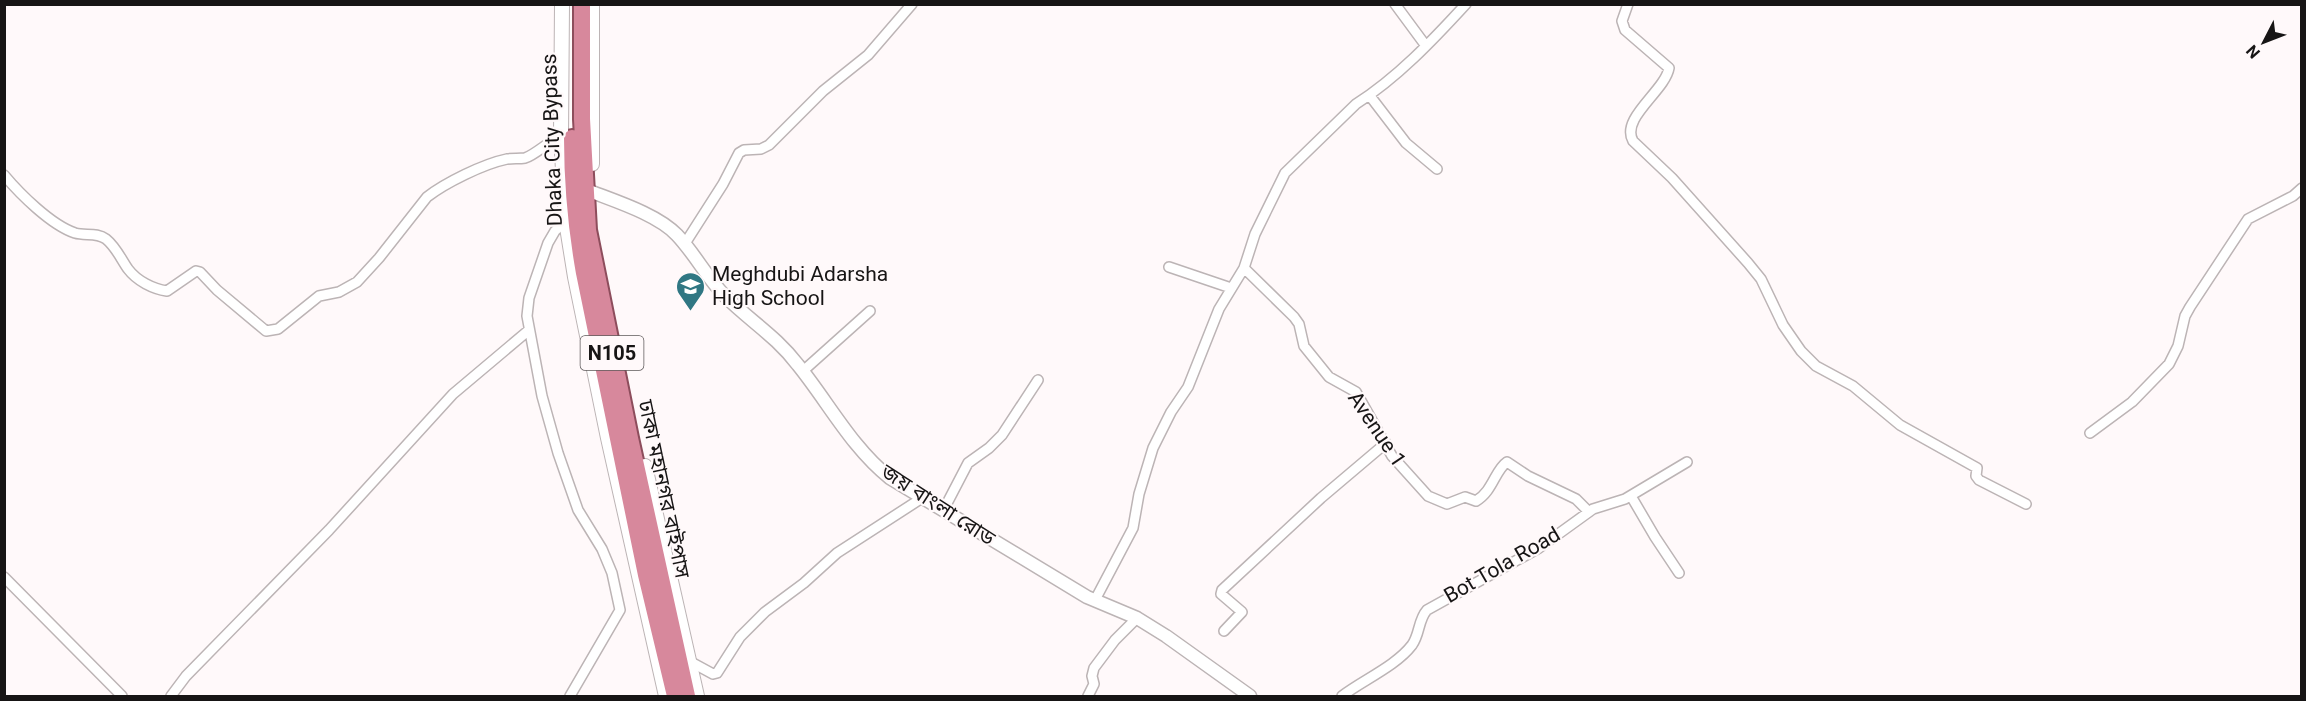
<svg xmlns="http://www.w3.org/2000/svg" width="2306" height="701" viewBox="0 0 2306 701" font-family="Roboto,'Noto Sans Bengali',sans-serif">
	<rect width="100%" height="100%" fill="#fff9fa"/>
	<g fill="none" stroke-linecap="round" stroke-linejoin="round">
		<defs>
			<path id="minor" d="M 1395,4 L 1426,46
				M 1628,4 L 1622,21 L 1625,30 L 1669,68 C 1665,91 1620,118 1633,141 L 1672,178 L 1748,263 L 1761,279 L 1783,325 L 1801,351 L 1816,366 L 1853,386 L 1900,425 L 1977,468 L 1976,476 L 1979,480 L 2026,504
				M 1370,96 L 1406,143 L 1437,169
				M 4,175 C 20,194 51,225 75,233 C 85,236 97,232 106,239 C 116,247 121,259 128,269 C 137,281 153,289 167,291 L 196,271 L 200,272 L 217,290 L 266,331 L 278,329 L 319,296 L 339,292 L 357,282 L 379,258 L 427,197 C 445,183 483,164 507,159 C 513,158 519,159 525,158 C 535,155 549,141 561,136
				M 566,221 L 555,231 L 548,243 L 529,298 L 527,316 L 542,396 L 558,453 L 578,510 L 602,549 L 612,573 L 620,610 L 570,696
				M 684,245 L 723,184 L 739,153 L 744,150 L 761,149 L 769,145 L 823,91 L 868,55 L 912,4
				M 1169,267 L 1231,288
				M 1244,268 L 1294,317 L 1299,324 L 1304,346 L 1329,377 L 1356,392 L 1392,456 L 1428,496 L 1447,504 L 1465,497 L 1476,501 C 1493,491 1495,470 1507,462 L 1528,476 L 1576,499 L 1589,512
				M 803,371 L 870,311
				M 2090,433 L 2132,402 L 2169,364 L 2178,346 L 2185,316 L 2190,307 L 2248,219 L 2293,196 L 2302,188
				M 1631,496 L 1655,537 L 1679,573
				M 943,511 L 968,463 L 989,448 L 1002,435 L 1038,380
				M 4,577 L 122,696
				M 1095,600 L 1133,528 L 1139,494 L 1153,448 L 1171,412 L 1188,387 L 1219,309 L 1244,268 L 1255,234 L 1285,173 L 1356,104 C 1397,78 1433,40 1466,4
				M 1224,631 L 1242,612 L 1221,594 L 1222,590 L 1321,498 L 1386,443
				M 689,661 L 713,674 L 717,673 L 740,637 L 765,612 L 804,583 L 837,553 L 922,498
				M 171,696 L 186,676 L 329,530 L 453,394 L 529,330
				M 1088,696 L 1094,684 L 1092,676 L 1094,668 L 1115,640 L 1137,618
				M 1342,696 C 1363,680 1396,666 1412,645 C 1420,634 1418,620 1427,610 L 1539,548 L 1593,509 L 1625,499 L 1687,462"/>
			<path id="tertiary" d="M 592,192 C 618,202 658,215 677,235 C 695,254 707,278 725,296 C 750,321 776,336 798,365 C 828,402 852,448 890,478 L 1087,597 L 1137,618 L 1166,636 L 1250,696"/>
			<path id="secondary" d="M 562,4 L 561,136 L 566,221 L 575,277 L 608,438 L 666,696
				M 592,4 L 592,164
				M 645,466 L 697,696"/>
			<path id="trunk" d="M 582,4 L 582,119 L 588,230 L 630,438 L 687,696
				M 572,138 C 572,184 576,228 584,273 L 646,575 L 675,696"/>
		</defs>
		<!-- minor casing -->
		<use href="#minor" stroke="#bcb4b5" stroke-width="12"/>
		<!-- tertiary casing -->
		<use href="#tertiary" stroke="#bcb4b5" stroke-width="15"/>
		<!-- secondary casing -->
		<use href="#secondary" stroke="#bcb4b5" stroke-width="16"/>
		<!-- trunk casing -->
		<use href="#trunk" stroke="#8d4d5c" stroke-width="20"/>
		<!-- minor -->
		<use href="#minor" stroke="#fff" stroke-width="9"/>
		<!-- tertiary -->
		<use href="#tertiary" stroke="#fff" stroke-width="12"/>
		<!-- secondary -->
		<use href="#secondary" stroke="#fff" stroke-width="14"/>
		<!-- trunk -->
		<use href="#trunk" stroke="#d7889c" stroke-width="16"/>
	</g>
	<!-- icons -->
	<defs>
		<symbol id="school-pin" viewBox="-11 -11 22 30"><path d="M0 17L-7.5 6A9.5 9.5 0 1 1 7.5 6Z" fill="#307783" stroke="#fff9fa"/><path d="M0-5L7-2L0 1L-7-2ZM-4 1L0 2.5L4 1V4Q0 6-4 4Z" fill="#fff"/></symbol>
	</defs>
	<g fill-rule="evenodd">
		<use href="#school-pin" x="674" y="270" width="33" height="45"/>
	</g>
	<g text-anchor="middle" stroke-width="4.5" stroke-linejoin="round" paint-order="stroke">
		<!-- shield labels -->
		<rect fill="#fff9fa" stroke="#5d595a" stroke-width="1.5" x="580.5" y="336" width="63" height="34" rx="4.5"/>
		<g font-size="20" font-weight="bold" fill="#171515">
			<text x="612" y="360">N105</text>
		</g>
		<!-- street labels -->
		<g font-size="21" fill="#171515" stroke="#fff9fa">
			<text transform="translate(552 140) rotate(-92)" y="7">Dhaka City Bypass</text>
			<text transform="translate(1377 429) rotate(56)" y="7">Avenue 1</text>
			<text transform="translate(664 489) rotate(78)" y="7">ঢাকা মহানগর বাইপাস</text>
			<text transform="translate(938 505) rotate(33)" y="7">জয় বাংলা রোড</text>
			<text transform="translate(1502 565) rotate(-30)" y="7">Bot Tola Road</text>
		</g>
		<!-- poi labels -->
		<g font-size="21" fill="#171515" stroke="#fff9fa" text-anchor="start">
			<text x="712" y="281">Meghdubi Adarsha<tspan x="712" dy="24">High School</tspan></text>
		</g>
	</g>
	<!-- border -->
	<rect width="2306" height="701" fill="none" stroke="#171515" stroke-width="12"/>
	<!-- north arrow -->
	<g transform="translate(2264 42) rotate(228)" stroke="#fff9fa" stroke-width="4.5" paint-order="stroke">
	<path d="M0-4.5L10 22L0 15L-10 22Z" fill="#171515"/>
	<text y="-9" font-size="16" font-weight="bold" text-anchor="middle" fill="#171515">N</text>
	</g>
</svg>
